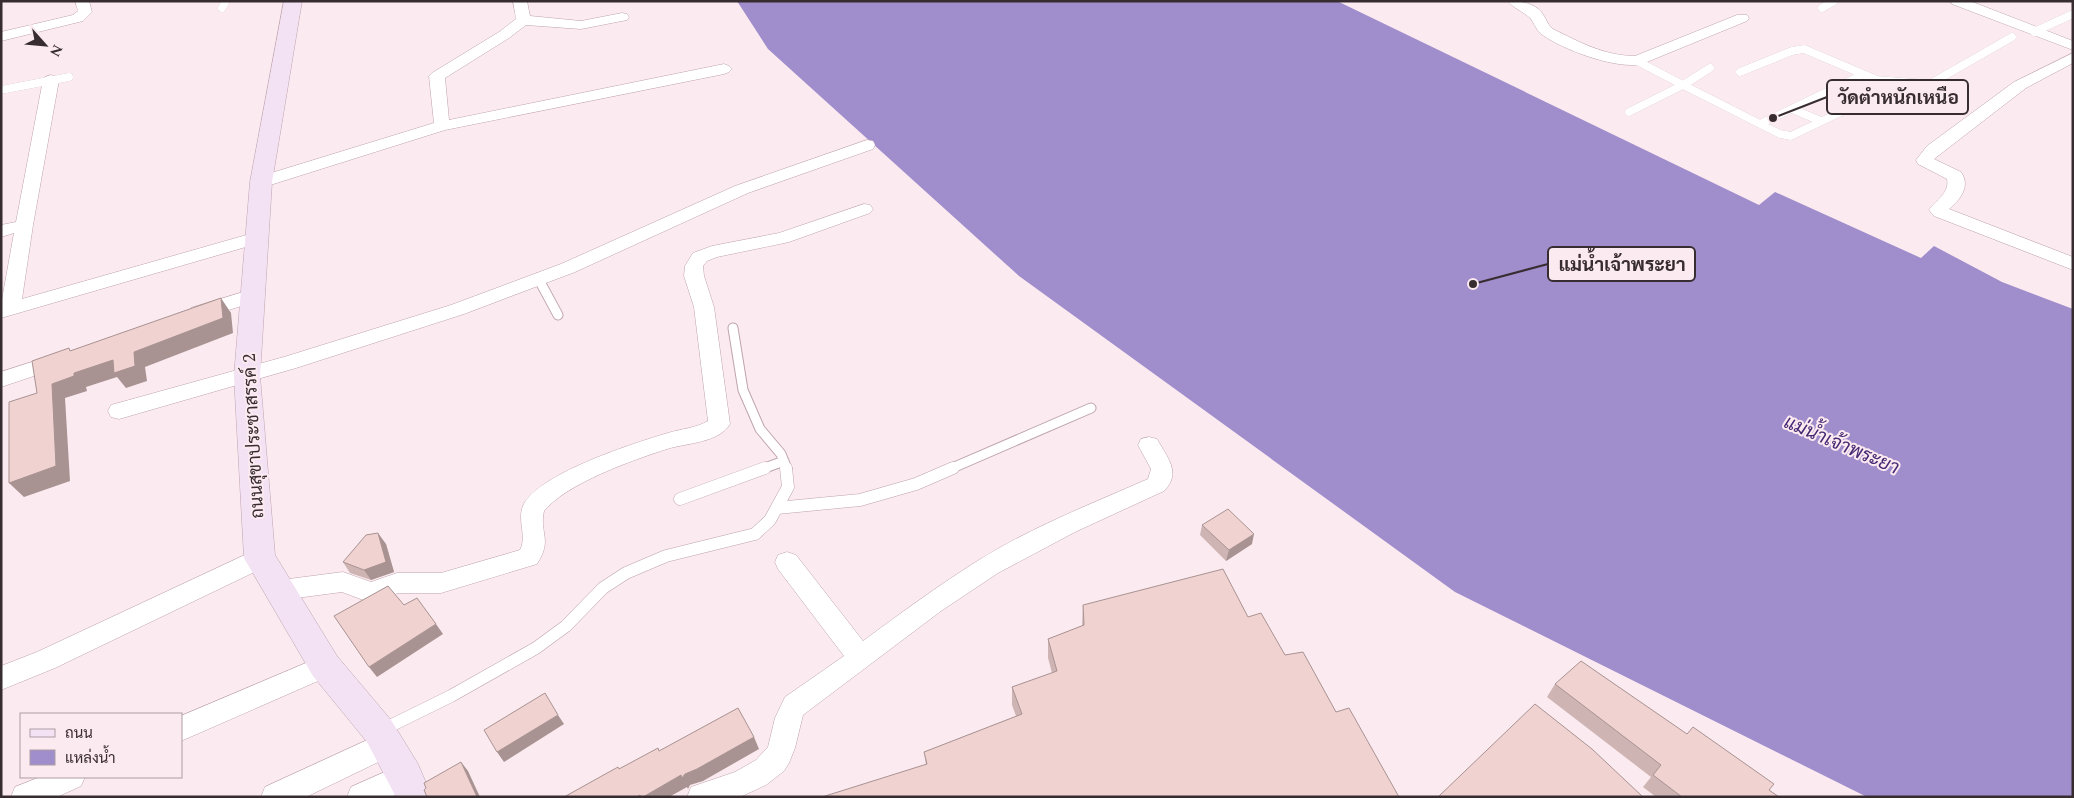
<svg xmlns="http://www.w3.org/2000/svg" width="2074" height="798" viewBox="0 0 2074 798" font-family="Spectral,Sarabun,serif">
	<rect width="100%" height="100%" fill="#fbeaf0"/>
	<!-- water -->
	<path fill="#a08dcc" d="M 737,1 L 1337,1 L 1759,205 L 1775,192 L 1921,258 L 1934,246 L 2002,282 L 2073,309 L 2073,797 L 1867,797 L 1455,592 L 1019,276 L 768,49 Z"/>
	<g fill="none" stroke-linecap="round" stroke-linejoin="round">
		<defs>
			<path id="lane-far2" d="M 222,8 L 226,1
				M 1822,8 L 1834,1
				M 2034,32 L 2073,14
				M 1637,61 L 1683,85 L 1710,68
				M 1740,72 L 1792,51 L 1804,49 L 1877,80 L 1930,84 L 2012,37
				M 1,90 L 69,77
				M 1792,109 L 1821,121
				M 1629,112 L 1683,85 L 1760,124 L 1862,75
				M 1760,124 L 1780,134 L 1791,136 L 1899,84"/>
			<path id="lane-far1" d="M 538,278 L 558,315
				M 733,328 L 743,390 L 760,429 L 781,454 L 787,469
				M 762,469 L 784,461
				M 950,469 L 1091,408"/>
			<path id="lane" d="M 680,499 L 765,468
				M 777,508 L 860,500 L 916,484 L 953,468
				M 382,730 L 451,696 L 536,648 L 566,626 L 603,588 L 626,573 L 666,556 L 755,534 L 770,520 L 788,487 L 786,468"/>
			<path id="street" d="M 75,1 L 89,1 L 92,12 L 83,21 L 1,41 L 1,32 L 73,15 L 78,11 Z
				M 513,1 L 527,1 L 530,16 L 581,21 L 622,13 L 627,14 L 629,17 L 627,20 L 581,29 L 526,25 L 509,38 L 445,78 L 449,120 L 724,64 L 729,66 L 732,69 L 729,72 L 724,74 L 445,130 L 267,186 L 261,187 L 255,186 L 252,182 L 255,178 L 434,123 L 429,76 L 432,73 L 499,32 L 516,19 Z
				M 1508,1 C 1521,1 1537,3 1544,16 C 1547,21 1548,25 1553,29 C 1579,42 1605,56 1635,56 L 1737,15 L 1747,15 L 1749,18 L 1747,21 L 1642,64 C 1617,70 1560,49 1540,33 C 1535,28 1534,22 1530,18 C 1523,11 1514,9 1508,1 Z
				M 1950,1 L 1970,1 L 2073,41 L 2073,50 L 1952,4 Z
				M 2073,53 L 2073,63 L 2026,88 L 1934,159 L 1961,172 C 1971,186 1960,200 1949,209 L 2073,257 L 2073,270 L 1934,216 L 1929,210 C 1936,200 1950,193 1947,179 L 1918,164 L 1916,160 L 1927,146 L 2014,82 Z
				M 51,75 L 57,77 L 59,80 L 33,225 L 22,299 L 257,232 L 263,234 L 266,238 L 263,242 L 1,318 L 1,305 L 14,233 L 1,237 L 1,225 L 16,222 L 43,80 L 45,77 Z
				M 867,140 L 873,141 L 875,145 L 873,149 L 748,193 L 575,272 L 464,314 L 296,368 L 119,419 L 111,417 L 108,411 L 111,405 L 284,357 L 451,305 L 561,264 L 735,186 Z
				M 864,204 L 870,205 L 873,209 L 870,213 L 789,242 L 717,257 L 707,261 L 703,266 L 704,276 L 714,307 L 730,424 C 719,443 686,443 667,449 C 633,460 567,483 544,511 C 539,534 553,539 537,564 L 441,593 L 398,593 L 371,603 L 342,592 L 281,600 L 272,597 L 269,590 L 272,583 L 281,580 L 343,572 L 371,582 L 397,573 L 441,573 L 520,550 C 528,535 515,518 525,502 C 544,472 634,443 668,433 C 681,429 696,428 708,421 L 694,307 L 684,276 L 685,266 L 693,253 L 712,246 L 779,233 Z
				M 253,289 L 260,290 L 263,295 L 260,300 L 198,320 L 191,318 L 188,313 L 191,308 Z
				M 60,353 L 67,355 L 70,360 L 67,365 L 1,387 L 1,372 Z
				M 1149,437 L 1157,439 C 1167,457 1182,473 1164,491 L 1075,532 L 998,573 L 941,611 L 803,715 L 795,748 L 789,763 L 784,771 L 766,785 L 740,797 L 687,797 L 691,787 L 735,772 L 756,760 L 768,747 L 775,718 L 785,697 L 844,656 L 778,569 L 775,562 L 778,555 L 787,552 L 796,555 L 863,641 C 901,613 939,585 979,560 C 1032,527 1091,504 1148,479 L 1151,469 L 1138,445 L 1141,439 Z
				M 260,548 L 269,551 L 272,558 L 269,565 L 55,668 L 1,690 L 1,666 L 37,652 Z
				M 325,655 L 334,658 L 338,666 L 334,674 L 181,741 L 181,716 Z
				M 387,731 L 397,735 L 401,744 L 397,753 L 306,797 L 261,797 L 265,787 Z
				M 405,763 L 415,767 L 419,776 L 415,785 L 391,797 L 347,797 L 351,787 Z
				M 40,777 L 85,777 L 81,786 L 57,797 L 11,797 L 15,787 Z"/>
			<path id="secondary" d="M 284,1 L 302,1 L 272,182 L 260,376 L 275,555 L 337,656 L 391,720 L 418,764 L 432,797 L 396,797 L 367,742 L 313,676 L 244,558 L 234,376 L 250,182 Z"/>
		</defs>
		<!-- lane-far2 casing -->
		<use href="#lane-far2" stroke="#bfa4ae" stroke-width="8"/>
		<!-- lane-far1 casing -->
		<use href="#lane-far1" stroke="#bfa4ae" stroke-width="11"/>
		<!-- lane casing -->
		<use href="#lane" stroke="#bfa4ae" stroke-width="13"/>
		<!-- street casing -->
		<use href="#street" stroke="#bfa4ae" stroke-width="1"/>
		<!-- secondary casing -->
		<use href="#secondary" stroke="#bfa4ae" stroke-width="1"/>
		<!-- lane-far2 -->
		<use href="#lane-far2" stroke="#fff" stroke-width="8"/>
		<!-- lane-far1 -->
		<use href="#lane-far1" stroke="#fff" stroke-width="9"/>
		<!-- lane -->
		<use href="#lane" stroke="#fff" stroke-width="12"/>
		<!-- street -->
		<use href="#street" fill="#fff" fill-rule="evenodd"/>
		<!-- secondary -->
		<use href="#secondary" fill="#f3e1f4" fill-rule="evenodd"/>
	</g>
	<!-- wall -->
	<path fill="#ceb5b4" d="M 1202,525 L 1252,544 L 1226,561 L 1200,535 Z
		M 386,544 L 394,572 L 371,580 L 350,573 L 343,562 Z
		M 1083,605 L 1248,617 L 1285,655 L 1336,712 L 1399,797 L 926,765 L 924,752 L 1016,716 L 1012,705 L 1012,687 L 1052,673 L 1048,658 L 1048,639 L 1082,626 Z
		M 1555,684 L 1769,790 L 1779,797 L 1656,797 L 1643,787 L 1651,777 L 1547,697 Z"/>
	<!-- shaded-wall -->
	<path fill="#a89392" d="M 221,298 L 231,313 L 233,333 L 145,367 L 147,381 L 126,388 L 117,377 L 86,387 L 87,391 L 65,398 L 70,481 L 24,497 L 9,483 L 52,384 L 74,373 L 134,352 Z
		M 378,533 L 386,544 L 394,572 L 371,580 L 364,570 Z
		M 1254,534 L 1252,544 L 1226,561 L 1229,550 Z
		M 436,624 L 443,634 L 377,677 L 369,667 Z
		M 558,715 L 564,724 L 504,762 L 497,752 Z
		M 754,737 L 759,749 L 703,781 L 690,785 L 688,789 L 687,787 L 669,797 L 643,797 L 681,775 Z
		M 461,762 L 468,771 L 480,797 L 477,797 Z"/>
	<!-- building -->
	<path fill="#f0d2d1" stroke="#a89392" d="M 221,298 L 223,318 L 134,352 L 135,366 L 114,373 L 113,360 L 74,373 L 74,376 L 52,384 L 56,466 L 9,483 L 9,402 L 37,393 L 32,361 L 69,348 L 70,351 Z
		M 1228,509 L 1254,534 L 1229,550 L 1202,525 Z
		M 378,533 L 386,562 L 364,570 L 343,562 L 366,535 Z
		M 1223,569 L 1248,617 L 1261,613 L 1285,655 L 1303,652 L 1336,712 L 1349,708 L 1399,797 L 822,797 L 927,764 L 924,752 L 1022,714 L 1012,687 L 1057,671 L 1048,639 L 1084,625 L 1083,605 Z
		M 388,586 L 404,605 L 417,598 L 436,624 L 369,667 L 334,616 Z
		M 1581,661 L 1687,734 L 1693,727 L 1774,784 L 1769,790 L 1779,797 L 1682,797 L 1653,775 L 1661,765 L 1555,684 Z
		M 545,693 L 558,715 L 497,752 L 484,730 Z
		M 1535,704 L 1592,749 L 1643,797 L 1438,797 Z
		M 738,708 L 754,737 L 697,769 L 685,774 L 682,778 L 681,775 L 643,797 L 641,797 L 640,795 L 637,797 L 564,797 L 618,767 L 619,769 L 658,748 L 659,751 Z
		M 461,762 L 477,797 L 427,797 L 424,790 L 426,788 L 424,783 Z"/>
	<g text-anchor="middle" stroke-width="4" stroke-linejoin="round" paint-order="stroke">
		<!-- street labels -->
		<g font-size="18" fill="#372c30" stroke="#fbeaf0">
			<text transform="translate(253 436) rotate(-93)" y="6">ถนนสุขาประชาสรรค์ 2</text>
		</g>
		<!-- water labels -->
		<g font-size="19" font-style="italic" fill="#452873" stroke="#fbeaf0">
			<text transform="translate(1842 444) rotate(23)" y="7">แม่น้ำเจ้าพระยา</text>
		</g>
	</g>
	<!-- callouts -->
	<path fill="none" stroke="#372c30" stroke-width="2" d="M1773 118L1827 97M1473 284L1548 264"/>
	<g fill="#372c30" stroke="#fbeaf0" stroke-width="2">
		<circle cx="1773" cy="118" r="5"/>
		<circle cx="1473" cy="284" r="5"/>
	</g>
	<g fill="#fbeaf0" stroke="#372c30" stroke-width="2">
		<rect x="1827" y="80" width="141" height="34" rx="5"/>
		<rect x="1548" y="247" width="147" height="34" rx="5"/>
	</g>
	<g font-size="19" text-anchor="middle" font-weight="bold" fill="#372c30">
		<text x="1898" y="104">วัดตำหนักเหนือ</text>
		<text x="1622" y="271">แม่น้ำเจ้าพระยา</text>
	</g>
	<!-- border -->
	<rect width="2074" height="798" fill="none" stroke="#372c30" stroke-width="5"/>
	<!-- legend -->
	<rect x="20" y="713" width="162" height="65" fill="#fbeaf0" stroke="#ad9ea3"/>
	<rect x="30" y="729" width="25" height="8" fill="#f3e1f4" stroke="#ad9ea3"/>
	<text x="65" y="738" font-size="15" fill="#372c30">ถนน</text>
	<rect x="30" y="750" width="25" height="15" fill="#a08dcc" stroke="#ad9ea3"/>
	<text x="65" y="763" font-size="15" fill="#372c30">แหล่งน้ำ</text>
	<!-- north arrow -->
	<g transform="translate(45 45) rotate(117)" stroke="#fbeaf0" stroke-width="4" paint-order="stroke">
	<path d="M0-4L9 19L0 12L-9 19Z" fill="#372c30"/>
	<text y="-8" font-size="14" font-weight="bold" text-anchor="middle" fill="#372c30">N</text>
	</g>
</svg>
